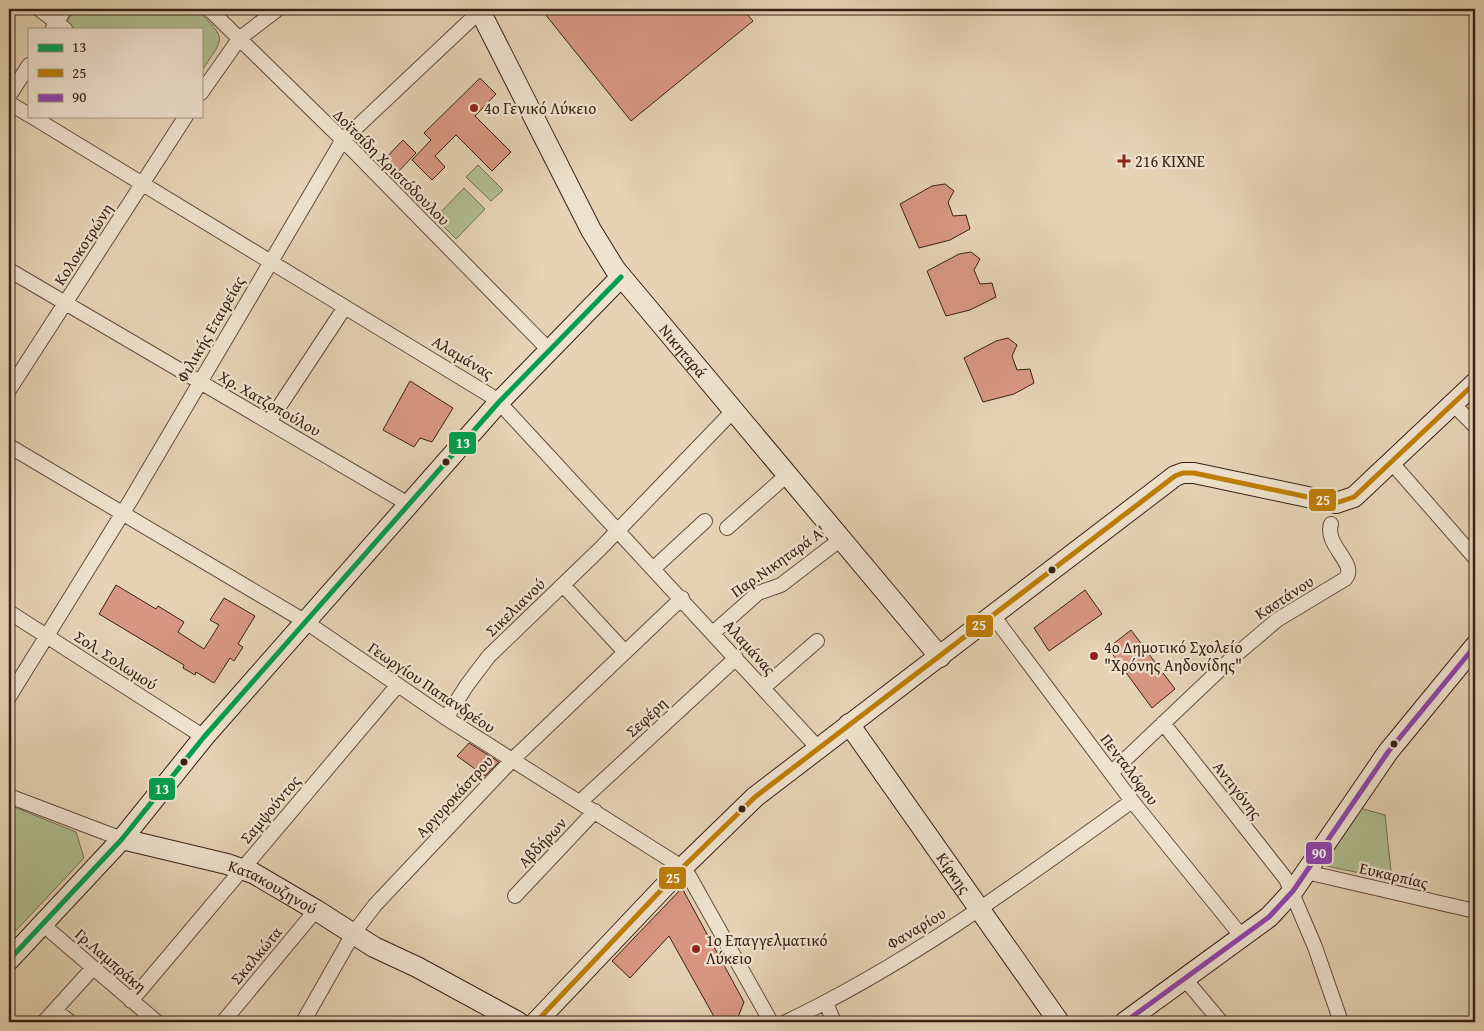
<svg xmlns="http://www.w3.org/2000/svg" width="1484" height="1031" viewBox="0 0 1484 1031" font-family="'Gentium Book Plus',serif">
	<rect width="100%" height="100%" fill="#e5d3b4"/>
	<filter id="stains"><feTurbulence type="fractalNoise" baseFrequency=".004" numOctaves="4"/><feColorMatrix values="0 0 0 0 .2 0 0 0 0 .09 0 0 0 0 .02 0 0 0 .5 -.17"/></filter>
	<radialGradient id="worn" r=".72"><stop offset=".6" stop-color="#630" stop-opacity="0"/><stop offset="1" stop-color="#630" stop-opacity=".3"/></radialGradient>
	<!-- green -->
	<path fill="#b1bd90" stroke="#746e52" d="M 75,9 L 196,9 C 228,41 225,35 201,72 L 201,29 L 75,29 L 66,22 Z
		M 478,165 L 503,190 L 491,201 L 466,177 Z
		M 464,188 L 485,209 L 456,239 L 435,218 Z
		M 9,805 L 76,832 L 84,858 L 9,938 Z
		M 1356,807 L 1385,815 L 1392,880 L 1327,866 L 1325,854 Z"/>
	<!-- building -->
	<path fill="#d89783" stroke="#382015" d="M 541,9 L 743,9 L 753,21 L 631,121 Z
		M 480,78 L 496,94 L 475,116 L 511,152 L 492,171 L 456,135 L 435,156 L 445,167 L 432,180 L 412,160 L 431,140 L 424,133 Z
		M 403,140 L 416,153 L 395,175 L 382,162 Z
		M 945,184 L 954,191 L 948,202 L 953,216 L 966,215 L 970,229 L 950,240 L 919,248 L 900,204 L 932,186 Z
		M 971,252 L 980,259 L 974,270 L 980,284 L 992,283 L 996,297 L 970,310 L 946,316 L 927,271 L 959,254 Z
		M 1008,338 L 1017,345 L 1012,356 L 1017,370 L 1030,369 L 1034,383 L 1014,394 L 983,402 L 964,358 L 996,341 Z
		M 410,381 L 453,408 L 432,442 L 420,438 L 414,447 L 383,430 Z
		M 116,585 L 156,609 L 158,606 L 184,622 L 178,632 L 204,649 L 219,625 L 210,620 L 224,598 L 255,616 L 238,644 L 243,647 L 234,661 L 230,658 L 214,683 L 196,672 L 195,675 L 183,668 L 184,665 L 99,614 Z
		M 1085,590 L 1102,614 L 1049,651 L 1034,628 Z
		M 1131,630 L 1175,689 L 1152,708 L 1108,648 Z
		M 469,743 L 499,762 L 485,776 L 457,756 Z
		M 682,888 L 744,1002 L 736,1022 L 717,1022 L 669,936 L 630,978 L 612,961 Z"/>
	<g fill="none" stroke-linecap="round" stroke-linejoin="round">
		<defs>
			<path id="street" d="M 39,9 L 65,29
				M 209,9 L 343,140 L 549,350
				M 53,28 L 65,9
				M 201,93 L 239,39 L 278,9
				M 9,96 L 29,65
				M 9,103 L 29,115
				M 31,116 L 496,399 L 818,748
				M 9,270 L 410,505
				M 9,390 L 186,116
				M 1453,404 L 1475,426
				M 269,422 L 345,307
				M 9,446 L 306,622 L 446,718 L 677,864 L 689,876 L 771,1022
				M 1392,463 L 1475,558
				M 727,528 L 787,475
				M 654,568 L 705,521
				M 563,585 L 624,651
				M 9,612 L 204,737
				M 994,617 L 1132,801 L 1243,938
				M 713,633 L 758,593 L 781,585 L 841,539
				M 763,688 L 817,641
				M 9,697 L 132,498 L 342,141 L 480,11
				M 446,718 L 467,685 L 489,656 L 600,549 L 733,411
				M 1163,723 L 1286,879 L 1315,947 L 1341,1022
				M 1111,773 L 1231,659 L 1277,620 L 1345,579 C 1359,564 1324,546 1331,524
				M 9,796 L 122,839
				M 580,802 L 736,658
				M 1306,872 L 1475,911
				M 515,896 L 595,811
				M 42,924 L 157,1022
				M 1184,978 L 1221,1022
				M 131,1001 L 397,686
				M 826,1003 L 834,1022
				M 55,1010 L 70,1022
				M 44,1022 L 93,968
				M 223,1022 L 316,910
				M 303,1022 L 353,934 L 375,905 L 512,760 L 682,598
				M 786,1022 C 910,963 1021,881 1132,801"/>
			<g id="secondary">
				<path id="s1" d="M 479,9 L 591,230 L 615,269 L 940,657"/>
				<path id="s2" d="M 849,724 L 1059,1022"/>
				<path id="s3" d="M 122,839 L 227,864 L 253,873 L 316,910 L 374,947 L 417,967 L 518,1022"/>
				<path d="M 9,960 L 122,839 L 204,737 L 499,402 L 621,277"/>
				<path d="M 536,1022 L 682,868 L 755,797 L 1175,476 L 1183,473 L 1194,473 L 1336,503 L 1354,497 L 1475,383"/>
				<path d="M 1125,1022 L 1269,917 L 1293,891 L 1388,752 L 1475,646"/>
			</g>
		</defs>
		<!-- street casing -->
		<use href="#street" stroke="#634d3d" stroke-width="16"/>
		<!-- secondary casing -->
		<use href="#secondary" stroke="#382015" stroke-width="22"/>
		<!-- street -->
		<use href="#street" stroke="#eee2ce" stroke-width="14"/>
		<!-- secondary -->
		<use href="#secondary" stroke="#eee2ce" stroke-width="20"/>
		<defs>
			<path id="bus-1" d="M 9,960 L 122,839 L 204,737 L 499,402 L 621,277"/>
			<path id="bus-2" d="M 536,1022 L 682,868 L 755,797 L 1175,476 L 1183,473 L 1194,473 L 1336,503 L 1354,497 L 1475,383"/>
			<path id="bus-3" d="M 1125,1022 L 1269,917 L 1293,891 L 1388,752 L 1475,646"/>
		</defs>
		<!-- bus-1 casing -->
		<use href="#bus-1" stroke="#eee2ce" stroke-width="9"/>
		<!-- bus-2 casing -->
		<use href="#bus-2" stroke="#eee2ce" stroke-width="9"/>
		<!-- bus-3 casing -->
		<use href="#bus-3" stroke="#eee2ce" stroke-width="9"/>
		<!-- bus-1 -->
		<use href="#bus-1" stroke="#039f4e" stroke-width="5"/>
		<!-- bus-2 -->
		<use href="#bus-2" stroke="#be7e06" stroke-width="5"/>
		<!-- bus-3 -->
		<use href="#bus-3" stroke="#8e44ad" stroke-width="5"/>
	</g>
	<!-- markers -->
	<g fill="#8f2418" stroke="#eee2ce" stroke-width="2">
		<circle cx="474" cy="108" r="5"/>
		<path d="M1121.5 153.5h5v5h5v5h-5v5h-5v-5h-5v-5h5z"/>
		<circle cx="1094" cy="656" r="5"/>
		<circle cx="696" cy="949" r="5"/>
	</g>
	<g fill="#382015" stroke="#eee2ce" stroke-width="2">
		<circle cx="446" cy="462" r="4.5"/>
		<circle cx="1052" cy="570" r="4.5"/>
		<circle cx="1394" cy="744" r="4.5"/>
		<circle cx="184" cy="762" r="4.5"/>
		<circle cx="742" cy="809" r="4.5"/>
	</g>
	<g text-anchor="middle" stroke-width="4.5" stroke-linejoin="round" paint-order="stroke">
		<!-- poi labels -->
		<g font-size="16" fill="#382015" stroke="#eee2ce" text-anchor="start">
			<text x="484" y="114">4ο Γενικό Λύκειο</text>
			<text x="1135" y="167">216 ΚΙΧΝΕ</text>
			<text x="1104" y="653">4ο Δημοτικό Σχολείο<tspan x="1104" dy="18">"Χρόνης Αηδονίδης"</tspan></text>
			<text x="706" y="946">1ο Επαγγελματικό<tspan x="706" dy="18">Λύκειο</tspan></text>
		</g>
		<!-- street labels -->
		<g font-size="16" fill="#382015" stroke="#eee2ce">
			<text transform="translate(392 167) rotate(45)" y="6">Δοϊτσίδη Χριστόδουλου</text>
			<text transform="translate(83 244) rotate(-57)" y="6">Κολοκοτρώνη</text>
			<text transform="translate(210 329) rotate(-60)" y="6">Φιλικής Εταιρείας</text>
			<text dy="6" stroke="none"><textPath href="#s1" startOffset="400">Νικηταρά</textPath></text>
			<text transform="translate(463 357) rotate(31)" y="6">Αλαμάνας</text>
			<text transform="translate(270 403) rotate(30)" y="6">Χρ. Χατζοπούλου</text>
			<text transform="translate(778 561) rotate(-35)" y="6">Παρ.Νικηταρά Α'</text>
			<text transform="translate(1284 597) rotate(-33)" y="6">Καστάνου</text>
			<text transform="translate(515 607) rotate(-44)" y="6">Σικελιανού</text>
			<text transform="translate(750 647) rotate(48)" y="6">Αλαμάνας</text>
			<text transform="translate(116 660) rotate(33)" y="6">Σολ. Σολωμού</text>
			<text transform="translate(432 687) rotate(34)" y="6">Γεωργίου Παπανδρέου</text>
			<text transform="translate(646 717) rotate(-43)" y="6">Σεφέρη</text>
			<text transform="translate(1130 769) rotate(53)" y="6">Πενταλόφου</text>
			<text transform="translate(1238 790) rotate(52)" y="6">Αντιγόνης</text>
			<text transform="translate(454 796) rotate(-47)" y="6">Αργυροκάστρου</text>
			<text transform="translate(270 809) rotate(-50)" y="6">Σαμψούντος</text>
			<text transform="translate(542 842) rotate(-47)" y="6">Αβδήρων</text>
			<text dy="6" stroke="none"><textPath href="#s2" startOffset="182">Κίρκης</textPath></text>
			<text transform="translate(1394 875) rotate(13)" y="6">Ευκαρπίας</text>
			<text dy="6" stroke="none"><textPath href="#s3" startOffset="159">Κατακουζηνού</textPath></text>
			<text transform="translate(916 928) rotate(-31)" y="6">Φαναρίου</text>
			<text transform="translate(256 955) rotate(-50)" y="6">Σκαλκώτα</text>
			<text transform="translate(111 960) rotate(41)" y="6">Γρ.Λαμπράκη</text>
		</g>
	</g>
	<g stroke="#eee2ce" stroke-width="2">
		<rect x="448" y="431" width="29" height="24" rx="5" fill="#039f4e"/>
		<rect x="1308" y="488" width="29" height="24" rx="5" fill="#be7e06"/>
		<rect x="965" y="614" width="29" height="24" rx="5" fill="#be7e06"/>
		<rect x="148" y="777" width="28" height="24" rx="5" fill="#039f4e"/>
		<rect x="1305" y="841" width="28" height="24" rx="5" fill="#8e44ad"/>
		<rect x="658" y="866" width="29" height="24" rx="5" fill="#be7e06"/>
	</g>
	<g font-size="14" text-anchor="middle" font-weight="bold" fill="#fff">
		<text x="463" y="448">13</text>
		<text x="1323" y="505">25</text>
		<text x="979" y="630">25</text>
		<text x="162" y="794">13</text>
		<text x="1319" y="858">90</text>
		<text x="673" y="883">25</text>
	</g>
	<!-- margin -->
	<rect width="1484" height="1031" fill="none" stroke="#e5d3b4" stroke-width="30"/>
	<rect x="10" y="10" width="1464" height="1011" fill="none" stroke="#382015" stroke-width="2.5"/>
	<rect x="15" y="15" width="1454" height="1001" fill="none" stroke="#382015"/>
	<!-- legend -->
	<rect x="28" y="28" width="175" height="90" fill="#eee2ce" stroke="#a59484"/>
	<rect x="38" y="44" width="25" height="8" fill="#039f4e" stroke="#a59484"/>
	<text x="72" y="52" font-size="15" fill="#382015">13</text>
	<rect x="38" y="69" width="25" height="8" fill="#be7e06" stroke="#a59484"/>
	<text x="72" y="78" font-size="15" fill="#382015">25</text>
	<rect x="38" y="94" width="25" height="8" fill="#8e44ad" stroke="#a59484"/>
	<text x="72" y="102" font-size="15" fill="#382015">90</text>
	<rect width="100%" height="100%" filter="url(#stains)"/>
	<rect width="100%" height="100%" fill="url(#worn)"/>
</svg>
